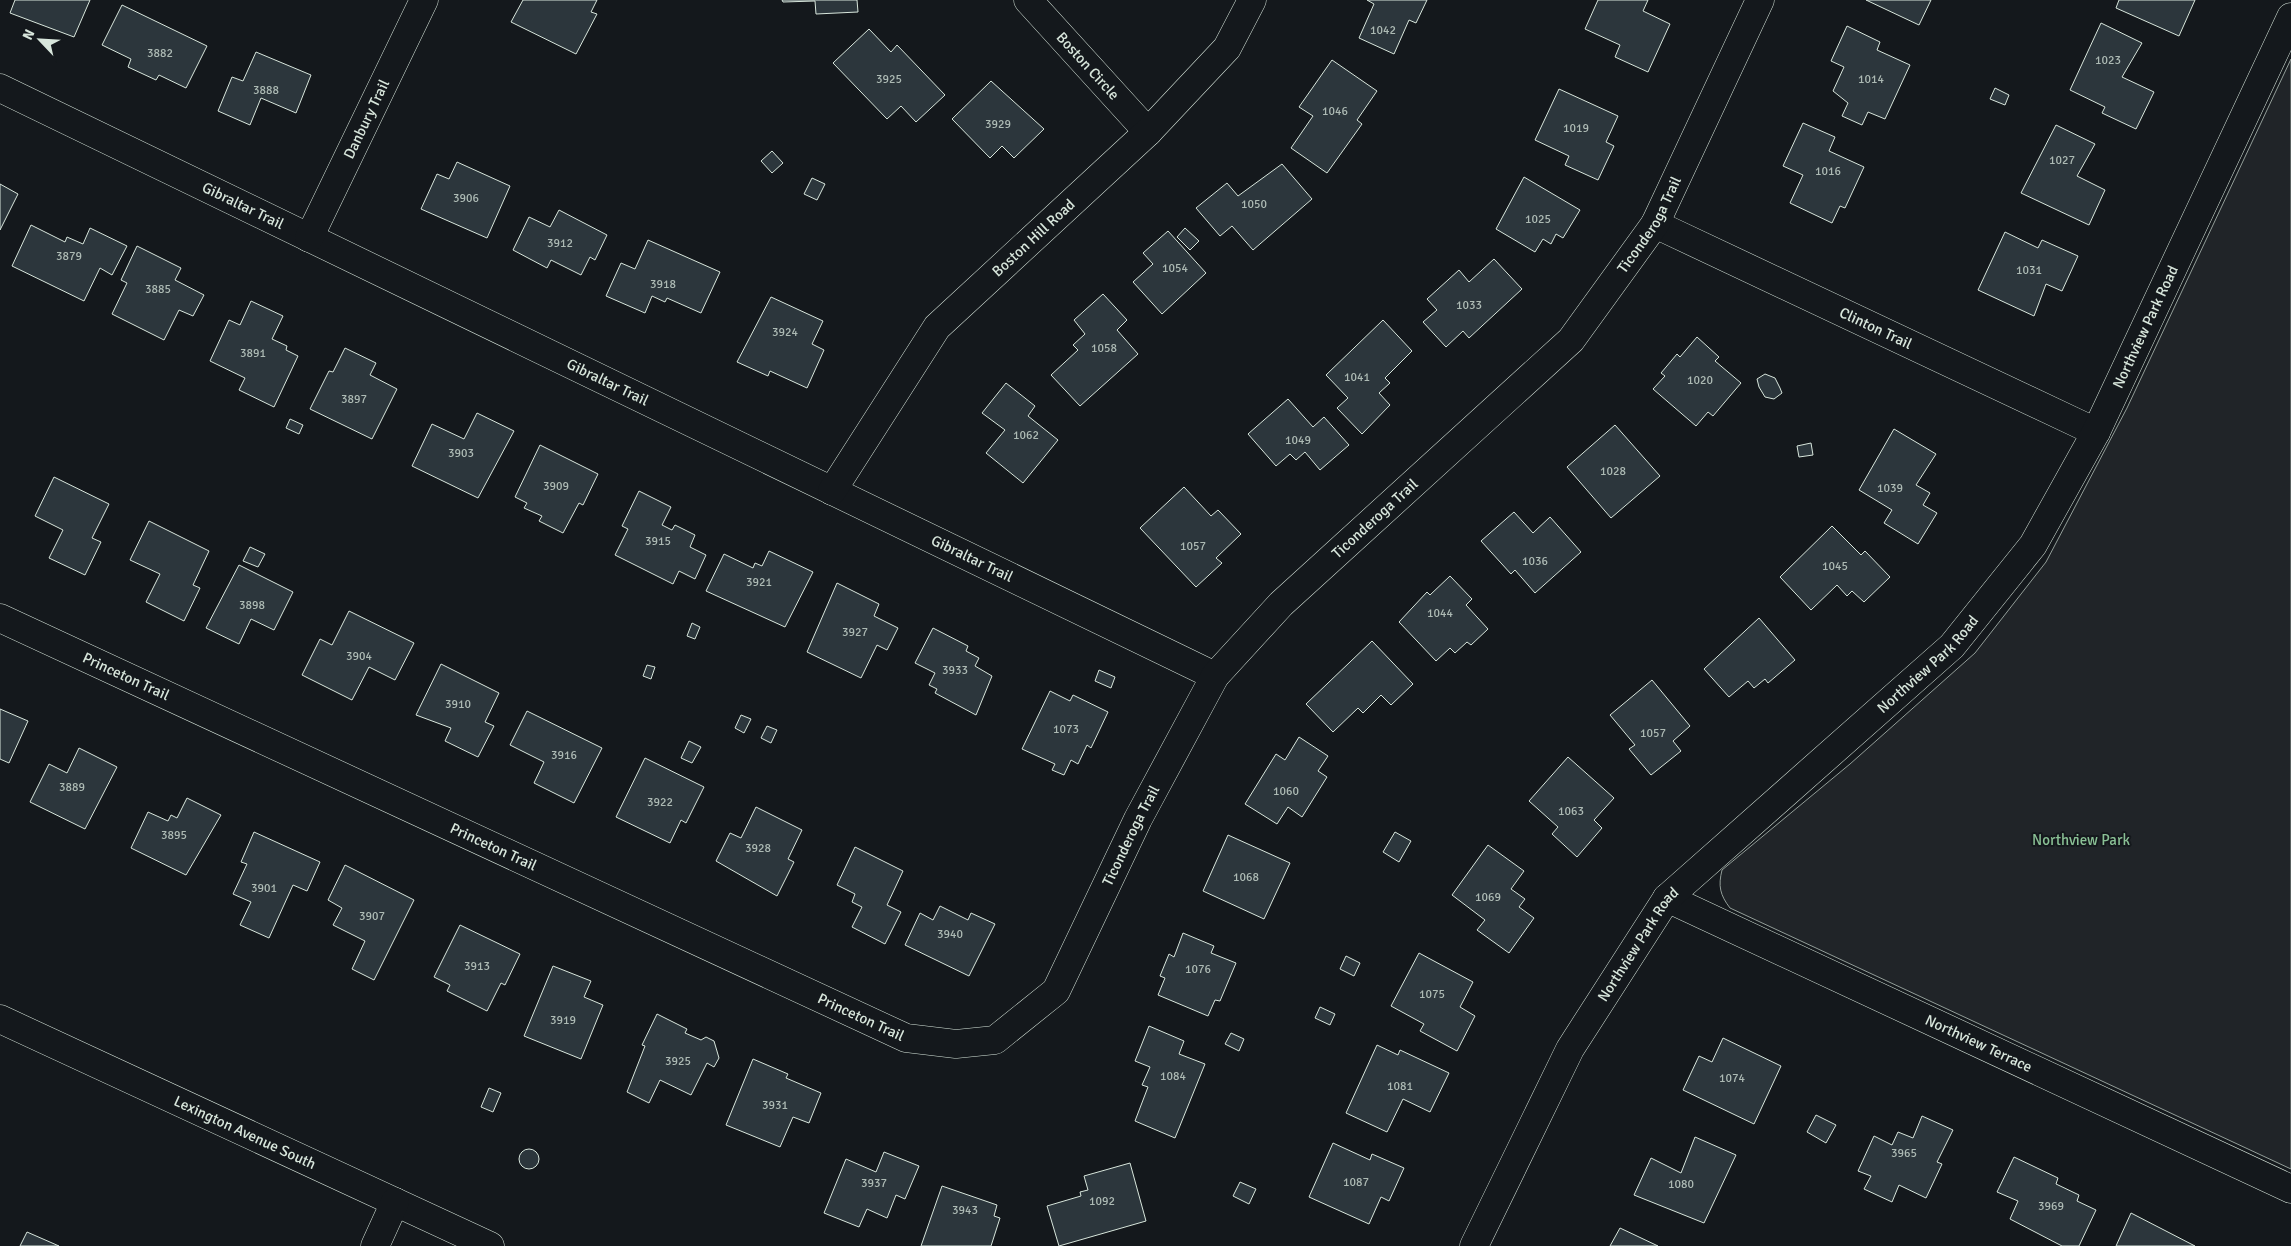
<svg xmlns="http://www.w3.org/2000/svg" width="2291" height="1246" viewBox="0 0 2291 1246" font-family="Signika,sans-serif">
	<rect width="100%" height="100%" fill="#14181c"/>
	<!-- green -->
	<path fill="#202428" stroke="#939e99" d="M 2291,59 L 2291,1169 L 1730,908 C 1720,895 1718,886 1722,870 L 1850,764 L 1975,653 L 2046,562 L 2127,408 Z"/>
	<!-- building -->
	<path fill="#2c363c" stroke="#d8e6dc" d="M 15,0 L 90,0 L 74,37 L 10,13 Z
		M 523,0 L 597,0 L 591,12 L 597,14 L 576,54 L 511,22 Z
		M 782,0 L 857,0 L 858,12 L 816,14 L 815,1 L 783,2 Z
		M 1367,0 L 1427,0 L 1416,23 L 1409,20 L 1394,54 L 1359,38 L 1374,4 Z
		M 1598,0 L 1648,0 L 1643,11 L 1670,24 L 1648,72 L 1615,57 L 1620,45 L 1585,29 Z
		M 1866,0 L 1931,0 L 1919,25 Z
		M 2119,0 L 2195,0 L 2179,36 L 2116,8 Z
		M 122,5 L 207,46 L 186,88 L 159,75 L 156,80 L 128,67 L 131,59 L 102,45 Z
		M 2101,23 L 2142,43 L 2122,77 L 2154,92 L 2136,129 L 2102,113 L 2105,107 L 2070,90 Z
		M 1847,26 L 1880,42 L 1877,50 L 1910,65 L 1885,119 L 1868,112 L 1862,125 L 1842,116 L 1848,103 L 1833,91 L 1844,67 L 1831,61 Z
		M 869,29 L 891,52 L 897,45 L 945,95 L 916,122 L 901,106 L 887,119 L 833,63 Z
		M 256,52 L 311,75 L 296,113 L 261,98 L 250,125 L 218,111 L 232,77 L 243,81 Z
		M 1332,60 L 1377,91 L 1357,120 L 1362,124 L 1327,173 L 1291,148 L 1313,116 L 1299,107 Z
		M 991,81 L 1044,129 L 1014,158 L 1002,146 L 990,158 L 952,119 Z
		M 1995,88 L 2009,95 L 2005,105 L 1990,99 Z
		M 1559,89 L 1618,116 L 1606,142 L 1614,146 L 1598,180 L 1565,165 L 1569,156 L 1535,140 Z
		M 1803,123 L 1835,137 L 1829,151 L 1864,167 L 1845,208 L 1840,206 L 1832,223 L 1790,203 L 1803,175 L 1783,166 Z
		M 2056,125 L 2095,144 L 2077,176 L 2105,190 L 2089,225 L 2021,193 Z
		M 772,151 L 783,163 L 772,173 L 761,161 Z
		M 457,162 L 510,186 L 487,238 L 421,209 L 437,174 L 449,179 Z
		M 1282,164 L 1312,199 L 1253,250 L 1232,226 L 1220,236 L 1196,208 L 1227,183 L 1238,196 Z
		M 1524,177 L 1580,210 L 1563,238 L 1556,234 L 1551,244 L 1543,239 L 1535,252 L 1496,229 Z
		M 812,178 L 825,184 L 817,200 L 804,194 Z
		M 0,184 L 18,194 L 0,230 Z
		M 559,210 L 607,235 L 595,260 L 590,257 L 581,275 L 551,260 L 547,268 L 513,250 L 529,217 L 550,227 Z
		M 31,225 L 65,242 L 67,237 L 83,244 L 90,228 L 127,246 L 112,275 L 100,268 L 84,301 L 12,266 Z
		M 1185,228 L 1199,241 L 1190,250 L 1177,237 Z
		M 1168,231 L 1206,273 L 1162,314 L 1133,282 L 1153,264 L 1143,253 Z
		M 2005,232 L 2038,248 L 2042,240 L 2078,256 L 2062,291 L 2046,284 L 2034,316 L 1978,290 Z
		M 648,240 L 720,272 L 701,313 L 667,298 L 665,302 L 652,296 L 645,313 L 606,296 L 621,263 L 635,269 Z
		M 137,246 L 181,268 L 175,280 L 204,295 L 193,316 L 179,310 L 164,340 L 112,314 L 127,283 L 121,280 Z
		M 1494,259 L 1522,289 L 1469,338 L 1463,331 L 1446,347 L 1423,322 L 1437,310 L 1427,299 L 1459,270 L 1469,282 Z
		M 1103,294 L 1127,320 L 1117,330 L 1138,354 L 1080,406 L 1051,375 L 1078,350 L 1073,345 L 1085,334 L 1074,320 Z
		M 771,297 L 823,321 L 812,344 L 824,350 L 807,388 L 770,371 L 768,376 L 737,362 Z
		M 251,301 L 283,316 L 272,339 L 287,346 L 286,350 L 298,356 L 274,407 L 239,390 L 245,378 L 210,361 L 229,320 L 240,325 Z
		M 1383,320 L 1412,351 L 1385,378 L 1390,383 L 1379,393 L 1390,405 L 1362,434 L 1337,408 L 1348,398 L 1326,375 Z
		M 1697,337 L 1719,357 L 1715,361 L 1741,383 L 1713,416 L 1708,412 L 1696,426 L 1653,389 L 1665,376 L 1661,373 L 1677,354 L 1680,357 Z
		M 345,348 L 376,363 L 370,375 L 397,389 L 372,439 L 310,409 L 329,371 L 333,372 Z
		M 1765,374 L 1775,378 L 1780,388 L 1782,393 L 1774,399 L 1765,397 L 1759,387 L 1757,379 Z
		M 1006,383 L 1035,406 L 1028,416 L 1058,440 L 1023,483 L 986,453 L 1005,430 L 982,413 Z
		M 1288,399 L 1313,427 L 1324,417 L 1349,445 L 1320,470 L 1305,452 L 1296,460 L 1290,454 L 1276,466 L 1248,434 Z
		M 477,413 L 514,431 L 478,498 L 412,466 L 432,424 L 464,439 Z
		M 290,419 L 303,425 L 299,434 L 286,428 Z
		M 1615,425 L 1660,476 L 1611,518 L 1567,467 Z
		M 1894,429 L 1936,454 L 1916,485 L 1930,493 L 1923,505 L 1937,513 L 1918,544 L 1884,523 L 1892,510 L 1859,490 Z
		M 1811,443 L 1813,455 L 1799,457 L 1797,446 Z
		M 540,445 L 598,474 L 583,505 L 579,503 L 563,533 L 539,521 L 542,516 L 524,508 L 527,503 L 515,497 Z
		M 54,477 L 109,504 L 92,538 L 101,542 L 85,575 L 49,558 L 63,530 L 35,516 Z
		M 1184,487 L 1211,516 L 1218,510 L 1241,534 L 1216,558 L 1222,563 L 1196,587 L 1140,528 Z
		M 639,491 L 671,507 L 662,525 L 672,530 L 675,525 L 695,535 L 690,547 L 706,555 L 695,579 L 679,571 L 673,584 L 615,555 L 628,529 L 622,526 Z
		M 1514,512 L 1533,533 L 1550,517 L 1581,552 L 1535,593 L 1515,570 L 1511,574 L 1481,541 Z
		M 149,521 L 209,551 L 193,585 L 200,588 L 184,621 L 146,602 L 160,574 L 130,560 Z
		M 1832,526 L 1861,555 L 1865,551 L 1890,577 L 1864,602 L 1852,591 L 1847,596 L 1837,585 L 1811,610 L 1780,577 Z
		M 250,547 L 265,554 L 258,567 L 243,561 Z
		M 769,551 L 813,572 L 785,627 L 706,591 L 724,554 L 753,568 L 755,563 L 762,566 Z
		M 239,565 L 293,592 L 274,630 L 251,619 L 239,644 L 206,628 Z
		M 1450,576 L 1472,599 L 1466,605 L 1488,629 L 1471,645 L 1467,642 L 1455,653 L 1450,648 L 1436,661 L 1399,622 L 1427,592 L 1430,595 Z
		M 837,583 L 879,604 L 874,616 L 898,628 L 887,650 L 877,645 L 861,678 L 807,652 Z
		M 349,611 L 414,643 L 395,680 L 369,667 L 352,700 L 302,675 L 320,639 L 332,645 Z
		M 1759,618 L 1795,660 L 1768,683 L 1765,679 L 1754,688 L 1748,681 L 1729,697 L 1704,669 Z
		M 692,623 L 700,627 L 695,639 L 687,636 Z
		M 933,628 L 968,646 L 966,651 L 979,658 L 975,666 L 992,676 L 976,715 L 935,693 L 937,689 L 929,685 L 935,673 L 915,663 Z
		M 1372,641 L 1413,684 L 1391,705 L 1381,695 L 1363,713 L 1358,708 L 1333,732 L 1306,704 Z
		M 441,664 L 499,693 L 485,722 L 494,726 L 478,757 L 445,741 L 451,728 L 416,715 Z
		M 647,665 L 655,667 L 651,679 L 643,676 Z
		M 1099,670 L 1115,677 L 1111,688 L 1095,681 Z
		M 1652,680 L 1690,726 L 1673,741 L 1681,751 L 1651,775 L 1629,749 L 1635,745 L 1610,715 Z
		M 1050,691 L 1070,701 L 1073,695 L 1108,712 L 1091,748 L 1087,745 L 1078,764 L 1071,760 L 1064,775 L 1052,770 L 1055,764 L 1022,749 Z
		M 0,709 L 28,721 L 9,763 L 0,759 Z
		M 527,711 L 602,748 L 574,803 L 534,783 L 544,762 L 510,745 Z
		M 741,715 L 751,719 L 744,733 L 735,728 Z
		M 767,726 L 777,730 L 771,743 L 761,738 Z
		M 1299,737 L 1328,756 L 1318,771 L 1327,777 L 1302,817 L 1288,807 L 1277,824 L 1245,804 L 1276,754 L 1285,760 Z
		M 689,741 L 701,747 L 692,763 L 681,758 Z
		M 79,748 L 117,767 L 85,829 L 30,802 L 49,764 L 67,773 Z
		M 1568,757 L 1614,798 L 1594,820 L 1602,828 L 1577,857 L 1552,834 L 1558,827 L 1529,801 Z
		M 645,758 L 704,787 L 686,823 L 681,820 L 670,843 L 616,817 Z
		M 187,798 L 221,815 L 186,875 L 131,848 L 148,812 L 168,821 L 171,815 L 177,818 Z
		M 756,807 L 802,830 L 788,859 L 794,862 L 777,896 L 716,861 L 730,833 L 741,838 Z
		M 254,832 L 320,862 L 307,891 L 293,885 L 269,938 L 240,925 L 251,902 L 233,894 L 247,864 L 241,862 Z
		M 1395,832 L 1411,841 L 1399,862 L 1383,852 Z
		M 1228,835 L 1290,863 L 1264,919 L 1203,891 Z
		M 1488,845 L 1524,871 L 1511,889 L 1525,899 L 1519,907 L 1534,918 L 1509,953 L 1477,930 L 1485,920 L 1452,895 Z
		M 855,847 L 903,871 L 887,905 L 901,912 L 885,944 L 852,927 L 862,907 L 852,902 L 855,894 L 837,885 Z
		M 345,865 L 414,900 L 374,980 L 352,969 L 365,941 L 333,925 L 342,908 L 328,900 Z
		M 940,906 L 968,920 L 971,913 L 995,924 L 969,976 L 905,945 L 920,913 L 933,920 Z
		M 460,925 L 520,954 L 505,985 L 501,983 L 487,1011 L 447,991 L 450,985 L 434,977 Z
		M 1183,933 L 1214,946 L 1211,953 L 1236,963 L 1220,1001 L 1215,1000 L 1208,1016 L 1158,995 L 1165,978 L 1160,976 L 1169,954 L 1174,957 Z
		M 1419,953 L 1473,982 L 1460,1007 L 1475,1016 L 1457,1051 L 1420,1031 L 1424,1024 L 1391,1006 Z
		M 1346,956 L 1360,963 L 1354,976 L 1340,969 Z
		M 553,966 L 591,981 L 584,997 L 603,1005 L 581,1059 L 524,1036 Z
		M 1320,1007 L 1335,1014 L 1330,1025 L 1315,1018 Z
		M 657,1014 L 687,1029 L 685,1033 L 701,1040 L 706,1037 L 714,1041 L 719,1058 L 714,1067 L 707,1063 L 691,1095 L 660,1080 L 649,1103 L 627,1092 L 645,1046 L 642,1045 Z
		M 1149,1026 L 1184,1041 L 1179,1054 L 1205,1064 L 1175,1138 L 1135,1121 L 1148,1087 L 1142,1085 L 1150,1067 L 1135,1061 Z
		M 1231,1033 L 1244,1039 L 1239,1051 L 1225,1044 Z
		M 1723,1038 L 1781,1066 L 1754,1124 L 1683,1090 L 1699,1056 L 1712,1062 Z
		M 1377,1045 L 1398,1055 L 1400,1050 L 1449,1073 L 1430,1112 L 1403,1099 L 1387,1132 L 1346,1113 Z
		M 753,1059 L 788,1074 L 786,1078 L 821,1093 L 809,1123 L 793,1117 L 780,1147 L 726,1125 Z
		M 489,1088 L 501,1093 L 493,1112 L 481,1107 Z
		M 1816,1115 L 1836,1125 L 1826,1143 L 1807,1132 Z
		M 1922,1116 L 1953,1130 L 1937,1162 L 1942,1164 L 1926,1198 L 1899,1185 L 1892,1202 L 1864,1189 L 1871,1176 L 1858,1171 L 1874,1136 L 1892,1145 L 1898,1132 L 1913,1138 Z
		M 1695,1137 L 1736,1155 L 1704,1223 L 1634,1195 L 1651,1158 L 1681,1173 Z
		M 1333,1143 L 1370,1160 L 1372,1154 L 1404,1168 L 1389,1201 L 1381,1197 L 1369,1224 L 1309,1197 Z
		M519 1159a10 10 0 1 1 20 0a10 10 0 1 1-20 0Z
		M 884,1152 L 919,1166 L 905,1199 L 896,1195 L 887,1218 L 867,1209 L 859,1227 L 824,1213 L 846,1159 L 876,1172 Z
		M 2014,1157 L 2058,1178 L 2056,1184 L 2079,1195 L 2077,1201 L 2096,1210 L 2079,1246 L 2062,1246 L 2010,1219 L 2018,1201 L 1997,1192 Z
		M 1130,1163 L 1146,1221 L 1059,1246 L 1047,1206 L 1081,1196 L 1080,1192 L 1088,1190 L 1084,1176 Z
		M 1240,1182 L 1256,1189 L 1249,1204 L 1233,1196 Z
		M 942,1186 L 997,1205 L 994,1216 L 1000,1218 L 991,1246 L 921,1246 Z
		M 2131,1213 L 2195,1246 L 2116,1246 Z
		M 1620,1228 L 1658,1246 L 1610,1246 Z
		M 27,1232 L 59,1246 L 20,1246 Z"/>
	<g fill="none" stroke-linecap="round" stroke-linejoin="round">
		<defs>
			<g id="minor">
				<path id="s1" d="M 1028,0 L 1148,132"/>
				<path id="s2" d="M 0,88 L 1215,676"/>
				<path id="s3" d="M 1655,224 L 2096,432"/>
				<path id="s4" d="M 309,238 L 424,0"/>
				<path id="s5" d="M 832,491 L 937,327 L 1148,132 L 1227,48 L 1252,0"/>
				<path id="s6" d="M 0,618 L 906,1038 L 956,1044 L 995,1040 L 1056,991 L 1138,819 L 1215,676 L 1281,604 L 1571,340 L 1655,224 L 1760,0"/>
				<path id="s7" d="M 1667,898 L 2291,1189"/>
				<path id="s8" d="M 0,1019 L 490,1246"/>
				<path d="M 375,1246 L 395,1202"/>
				<path id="s9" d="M 1474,1246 L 1570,1049 L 1667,898 L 1952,646 L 2033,545 L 2096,432 L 2291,17"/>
			</g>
		</defs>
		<!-- minor casing -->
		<use href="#minor" stroke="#d8e6dc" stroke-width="29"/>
		<!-- minor -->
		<use href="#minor" stroke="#14181c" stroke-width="28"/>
	</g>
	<g text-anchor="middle" stroke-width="4" stroke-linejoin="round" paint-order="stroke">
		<!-- number labels -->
		<g font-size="12" fill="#adbab4">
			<text x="1383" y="34">1042</text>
			<text x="160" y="57">3882</text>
			<text x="2108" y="64">1023</text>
			<text x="889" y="83">3925</text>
			<text x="1871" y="83">1014</text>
			<text x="266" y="94">3888</text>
			<text x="1335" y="115">1046</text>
			<text x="998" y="128">3929</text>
			<text x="1576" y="132">1019</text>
			<text x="2062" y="164">1027</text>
			<text x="1828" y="175">1016</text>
			<text x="466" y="202">3906</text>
			<text x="1254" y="208">1050</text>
			<text x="1538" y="223">1025</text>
			<text x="560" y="247">3912</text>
			<text x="69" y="260">3879</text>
			<text x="1175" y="272">1054</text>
			<text x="2029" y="274">1031</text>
			<text x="663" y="288">3918</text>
			<text x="158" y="293">3885</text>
			<text x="1469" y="309">1033</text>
			<text x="785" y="336">3924</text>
			<text x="1104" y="352">1058</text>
			<text x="253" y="357">3891</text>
			<text x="1357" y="381">1041</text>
			<text x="1700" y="384">1020</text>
			<text x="354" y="403">3897</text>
			<text x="1026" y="439">1062</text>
			<text x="1298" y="444">1049</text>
			<text x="461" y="457">3903</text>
			<text x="1613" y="475">1028</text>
			<text x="556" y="490">3909</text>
			<text x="1890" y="492">1039</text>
			<text x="658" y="545">3915</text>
			<text x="1193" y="550">1057</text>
			<text x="1535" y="565">1036</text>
			<text x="1835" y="570">1045</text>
			<text x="759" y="586">3921</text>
			<text x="252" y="609">3898</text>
			<text x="1440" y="617">1044</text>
			<text x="855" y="636">3927</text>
			<text x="359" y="660">3904</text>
			<text x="955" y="674">3933</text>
			<text x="458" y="708">3910</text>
			<text x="1066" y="733">1073</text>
			<text x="1653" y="737">1057</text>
			<text x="564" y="759">3916</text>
			<text x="72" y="791">3889</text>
			<text x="1286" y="795">1060</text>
			<text x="660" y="806">3922</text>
			<text x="1571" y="815">1063</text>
			<text x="174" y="839">3895</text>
			<text x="758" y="852">3928</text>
			<text x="1246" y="881">1068</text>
			<text x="264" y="892">3901</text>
			<text x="1488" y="901">1069</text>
			<text x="372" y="920">3907</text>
			<text x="950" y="938">3940</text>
			<text x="477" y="970">3913</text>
			<text x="1198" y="973">1076</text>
			<text x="1432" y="998">1075</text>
			<text x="563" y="1024">3919</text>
			<text x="678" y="1065">3925</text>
			<text x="1173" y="1080">1084</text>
			<text x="1732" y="1082">1074</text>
			<text x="1400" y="1090">1081</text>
			<text x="775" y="1109">3931</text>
			<text x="1904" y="1157">3965</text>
			<text x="1356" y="1186">1087</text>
			<text x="874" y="1187">3937</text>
			<text x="1681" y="1188">1080</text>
			<text x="1102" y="1205">1092</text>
			<text x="2051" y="1210">3969</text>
			<text x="965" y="1214">3943</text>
		</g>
		<!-- street labels -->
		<g font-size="15" fill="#d8e6dc" stroke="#14181c">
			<text dy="5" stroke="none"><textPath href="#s1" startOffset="89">Boston Circle</textPath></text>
			<text dy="5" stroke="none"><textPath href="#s4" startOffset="132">Danbury Trail</textPath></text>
			<text dy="5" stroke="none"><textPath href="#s2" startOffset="270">Gibraltar Trail</textPath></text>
			<text dy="5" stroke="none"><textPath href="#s6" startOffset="2149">Ticonderoga Trail</textPath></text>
			<text dy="5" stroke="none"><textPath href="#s5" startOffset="326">Boston Hill Road</textPath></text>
			<text dy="5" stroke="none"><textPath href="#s3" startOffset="244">Clinton Trail</textPath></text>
			<text dy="5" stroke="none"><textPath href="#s9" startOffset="1154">Northview Park Road</textPath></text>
			<text dy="5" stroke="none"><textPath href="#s2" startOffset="675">Gibraltar Trail</textPath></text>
			<text dy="5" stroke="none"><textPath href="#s6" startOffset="1744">Ticonderoga Trail</textPath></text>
			<text dy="5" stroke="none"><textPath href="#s2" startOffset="1080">Gibraltar Trail</textPath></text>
			<text dy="5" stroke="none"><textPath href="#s9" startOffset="749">Northview Park Road</textPath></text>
			<text dy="5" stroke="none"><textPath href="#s6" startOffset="139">Princeton Trail</textPath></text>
			<text dy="5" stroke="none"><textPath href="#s6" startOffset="1339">Ticonderoga Trail</textPath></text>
			<text dy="5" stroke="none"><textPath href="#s6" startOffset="544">Princeton Trail</textPath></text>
			<text dy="5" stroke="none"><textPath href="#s9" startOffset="344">Northview Park Road</textPath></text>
			<text dy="5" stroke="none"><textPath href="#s6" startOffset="949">Princeton Trail</textPath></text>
			<text dy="5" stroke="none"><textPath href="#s7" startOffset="344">Northview Terrace</textPath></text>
			<text dy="5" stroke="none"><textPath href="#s8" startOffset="270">Lexington Avenue South</textPath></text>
		</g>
		<!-- park labels -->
		<g font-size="15" fill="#8ac095" stroke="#14181c">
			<text x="2081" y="845">Northview Park</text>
		</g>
	</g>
	<!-- north arrow -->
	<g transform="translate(40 40) rotate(295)" stroke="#14181c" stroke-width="4" paint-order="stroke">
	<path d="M0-4L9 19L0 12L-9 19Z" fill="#d8e6dc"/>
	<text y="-8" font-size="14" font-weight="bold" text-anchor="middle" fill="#d8e6dc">N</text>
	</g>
</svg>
